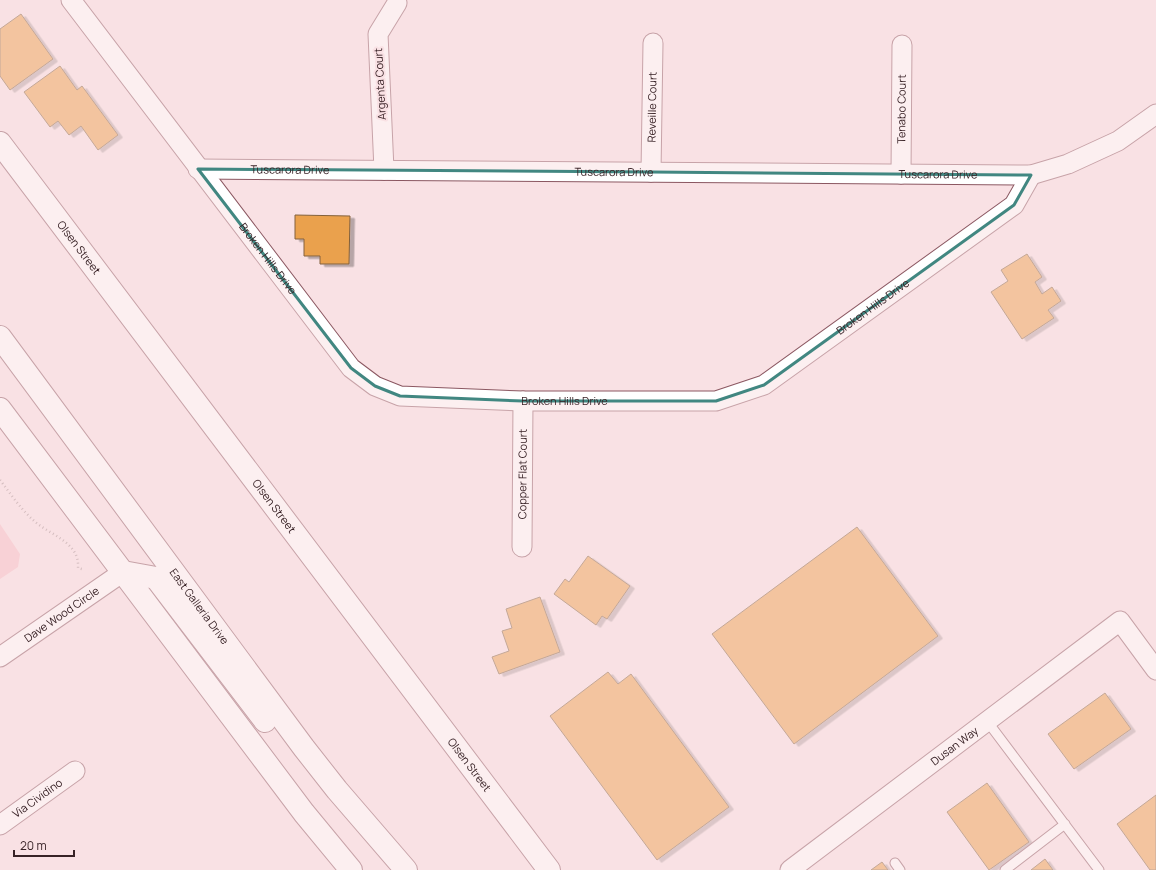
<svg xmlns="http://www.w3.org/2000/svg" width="1156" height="870" viewBox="0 0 1156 870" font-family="Manrope,sans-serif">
	<defs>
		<filter id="shadow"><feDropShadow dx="4.5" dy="2.5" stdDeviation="0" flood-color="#0004"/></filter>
	</defs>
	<rect width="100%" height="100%" fill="#f9e1e4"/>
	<!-- green -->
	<path fill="#f6bcc6" d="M 0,524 L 20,554 L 18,567 L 0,579 Z"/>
	<!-- building -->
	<path fill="#eaa14e" stroke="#83613c" filter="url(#shadow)" d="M 21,14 L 53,59 L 10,90 L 0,76 L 0,29 Z
		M 60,66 L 77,90 L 82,86 L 118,135 L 98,150 L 81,126 L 69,135 L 58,121 L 50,127 L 24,92 Z
		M 295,215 L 350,216 L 349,264 L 320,264 L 320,256 L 304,256 L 304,239 L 295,239 Z
		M 1027,254 L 1042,277 L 1035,282 L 1042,294 L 1052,287 L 1061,301 L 1048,310 L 1054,318 L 1022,339 L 991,292 L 1008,281 L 1001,270 Z
		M 857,527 L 938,636 L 794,744 L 712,634 Z
		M 588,556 L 630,586 L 607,619 L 602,616 L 596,625 L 554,594 L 565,579 L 569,582 Z
		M 540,597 L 560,652 L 499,674 L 492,657 L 509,651 L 502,631 L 512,628 L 506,609 Z
		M 608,672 L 618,684 L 631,674 L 729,807 L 657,860 L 550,716 Z
		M 1105,693 L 1131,729 L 1074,769 L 1048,734 Z
		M 987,783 L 1029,842 L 989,870 L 947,812 Z
		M 1156,795 L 1156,870 L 1150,870 L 1117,824 Z
		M 1045,859 L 1053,870 L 1031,870 Z
		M 882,862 L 888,870 L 871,870 Z"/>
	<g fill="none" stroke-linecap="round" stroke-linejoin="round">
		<defs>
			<path id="service" d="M 987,721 L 1099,870
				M 895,863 L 900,870
				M 1005,870 L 1065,824"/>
			<g id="minor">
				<path id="s1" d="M 71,0 L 351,368 L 375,386 L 400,396 L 523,401 L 716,401 L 764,385 L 1014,205 L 1031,175"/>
				<path id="s2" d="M 198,169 L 1031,175 L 1068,164 L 1118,141 L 1156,114"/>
				<path d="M 384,170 L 378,34 L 397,3"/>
				<path id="s3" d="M 651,172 L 653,43"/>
				<path id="s4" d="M 901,174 L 902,45"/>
				<path id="s5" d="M 522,547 L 523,401"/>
				<path id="s6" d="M 0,657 L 123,572"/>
				<path id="s7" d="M 0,825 L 75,771"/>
				<path id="s8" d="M 790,870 L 1120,621 L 1156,670"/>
			</g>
			<g id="tertiary">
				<path id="s9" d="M 0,143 L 549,870"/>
			</g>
			<g id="secondary">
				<path id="s10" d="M 0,337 L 304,748 L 337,790 L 406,870"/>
				<path d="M 0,409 L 304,813 L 351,870"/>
				<path d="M 123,572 L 156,578 L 265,721"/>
			</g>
		</defs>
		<!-- service casing -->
		<use href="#service" stroke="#8b5761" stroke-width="11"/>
		<!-- minor casing -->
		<use href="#minor" stroke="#8b5761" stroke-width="21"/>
		<!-- tertiary casing -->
		<use href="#tertiary" stroke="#8b5761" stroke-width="24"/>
		<!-- secondary casing -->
		<use href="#secondary" stroke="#8b5761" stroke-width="24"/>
		<!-- path -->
		<path stroke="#a89194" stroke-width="2.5" stroke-dasharray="1 3" stroke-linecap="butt" d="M 0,480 C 10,493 20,508 32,519 C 48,535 80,541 78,568 L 82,569"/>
		<!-- service -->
		<use href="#service" stroke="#fff" stroke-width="9"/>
		<!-- minor -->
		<use href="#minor" stroke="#fff" stroke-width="19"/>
		<!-- tertiary -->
		<use href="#tertiary" stroke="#fff" stroke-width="22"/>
		<!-- secondary -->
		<use href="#secondary" stroke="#fff" stroke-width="22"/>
	</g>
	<!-- marked area -->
	<path d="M0 0H1156V870H0ZM 198,169 L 651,172 L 1031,175 L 1014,205 L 764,385 L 716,401 L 523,401 L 400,396 L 375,386 L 351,368 Z" fill="#f9e1e4" fill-opacity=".55" fill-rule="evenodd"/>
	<path fill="none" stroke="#418781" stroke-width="3" stroke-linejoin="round" d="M 198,169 L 651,172 L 1031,175 L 1014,205 L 764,385 L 716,401 L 523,401 L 400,396 L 375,386 L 351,368 Z"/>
	<g text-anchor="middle" stroke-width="4" stroke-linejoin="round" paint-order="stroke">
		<!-- street labels -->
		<g font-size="11" fill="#382226" stroke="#f9e1e4">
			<text transform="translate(380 84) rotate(-93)" y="4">Argenta Court</text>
			<text dy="4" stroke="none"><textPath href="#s3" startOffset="65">Reveille Court</textPath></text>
			<text dy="4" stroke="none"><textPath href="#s4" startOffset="65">Tenabo Court</textPath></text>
			<text dy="4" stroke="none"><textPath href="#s2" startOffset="92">Tuscarora Drive</textPath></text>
			<text dy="4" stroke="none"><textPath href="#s2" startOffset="416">Tuscarora Drive</textPath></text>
			<text dy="4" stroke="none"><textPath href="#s2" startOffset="740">Tuscarora Drive</textPath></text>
			<text dy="4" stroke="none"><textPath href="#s9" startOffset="131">Olsen Street</textPath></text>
			<text dy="4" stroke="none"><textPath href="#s1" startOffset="325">Broken Hills Drive</textPath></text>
			<text dy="4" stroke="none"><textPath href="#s1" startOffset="1020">Broken Hills Drive</textPath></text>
			<text dy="4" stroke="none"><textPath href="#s1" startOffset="684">Broken Hills Drive</textPath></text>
			<text dy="4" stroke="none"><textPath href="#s5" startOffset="73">Copper Flat Court</textPath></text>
			<text dy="4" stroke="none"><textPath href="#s9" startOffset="455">Olsen Street</textPath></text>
			<text dy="4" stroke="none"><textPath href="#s10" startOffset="335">East Galleria Drive</textPath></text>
			<text dy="4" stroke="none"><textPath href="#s6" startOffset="75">Dave Wood Circle</textPath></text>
			<text dy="4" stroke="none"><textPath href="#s8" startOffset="206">Dusan Way</textPath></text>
			<text dy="4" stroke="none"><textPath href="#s9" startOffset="779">Olsen Street</textPath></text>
			<text dy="4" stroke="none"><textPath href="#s7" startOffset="46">Via Cividino</textPath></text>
		</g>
	</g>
	<!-- scale -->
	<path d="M14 850v6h60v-6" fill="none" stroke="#382226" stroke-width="2"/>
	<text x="20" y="850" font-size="12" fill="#382226" stroke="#f9e1e4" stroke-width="3" paint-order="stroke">20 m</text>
</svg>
